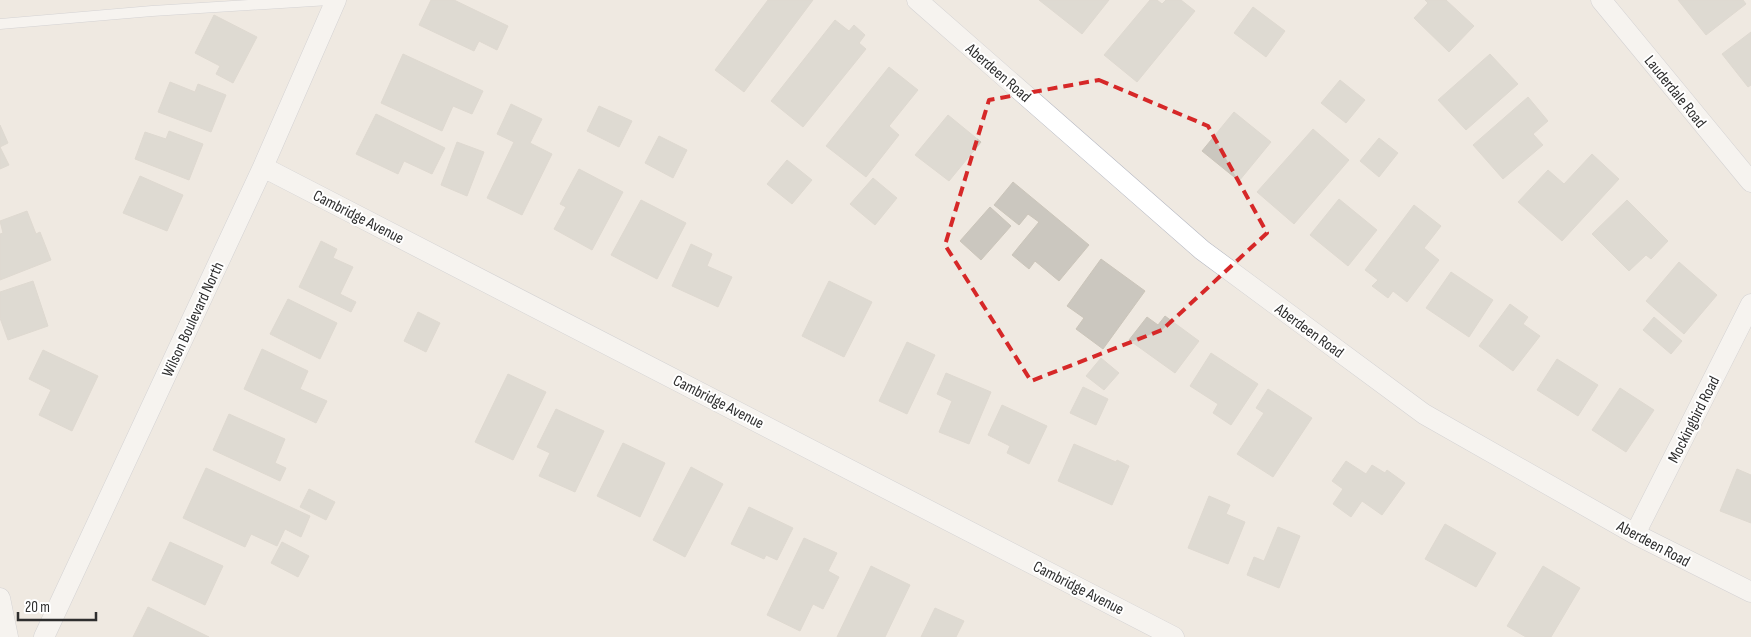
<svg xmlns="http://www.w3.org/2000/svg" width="1751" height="637" viewBox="0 0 1751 637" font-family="'Sofia Sans Condensed',sans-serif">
	<rect width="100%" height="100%" fill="#efe9e1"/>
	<!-- building -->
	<path fill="#cbc7bf" stroke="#cbc5ba" d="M 431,0 L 454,0 L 508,26 L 497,50 L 479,41 L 474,51 L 419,25 Z
		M 768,0 L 813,0 L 744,92 L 715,70 Z
		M 1039,0 L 1109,0 L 1082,34 Z
		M 1150,0 L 1157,0 L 1162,4 L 1166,0 L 1181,0 L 1195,11 L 1137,82 L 1104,55 Z
		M 1425,0 L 1446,0 L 1474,26 L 1449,52 L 1414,18 L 1428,3 Z
		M 1678,0 L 1743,0 L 1746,4 L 1706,35 Z
		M 1253,7 L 1285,31 L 1266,57 L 1234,33 Z
		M 214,15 L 257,37 L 233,83 L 216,74 L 220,66 L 195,53 Z
		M 835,20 L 849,31 L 854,25 L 865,35 L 859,43 L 866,49 L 803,127 L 771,101 Z
		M 1751,32 L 1751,85 L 1748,87 L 1722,54 Z
		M 403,54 L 483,91 L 472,114 L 453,106 L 442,131 L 381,103 Z
		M 1490,54 L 1518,84 L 1466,130 L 1438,100 Z
		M 889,67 L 918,90 L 889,126 L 899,135 L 866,177 L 826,146 Z
		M 1340,80 L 1365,100 L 1346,123 L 1321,103 Z
		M 170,82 L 195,92 L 198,84 L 226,95 L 211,132 L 158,112 Z
		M 1528,97 L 1548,121 L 1533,134 L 1543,145 L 1503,179 L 1473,145 Z
		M 511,104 L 542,119 L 530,143 L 552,154 L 522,215 L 487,198 L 514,142 L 497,134 Z
		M 599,106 L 632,121 L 619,147 L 587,131 Z
		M 1234,112 L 1271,142 L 1239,181 L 1202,151 Z
		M 376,114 L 445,148 L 432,174 L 404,161 L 398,174 L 356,154 Z
		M 948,115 L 981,142 L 949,181 L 915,155 Z
		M 0,125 L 8,143 L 0,147 L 9,165 L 0,169 Z
		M 1313,129 L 1349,160 L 1294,224 L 1257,192 Z
		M 169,131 L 203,144 L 189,180 L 135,159 L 145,132 L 166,139 Z
		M 659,136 L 687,150 L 673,178 L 645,163 Z
		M 1379,138 L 1398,153 L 1379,177 L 1360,161 Z
		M 457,142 L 484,152 L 467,196 L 441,185 Z
		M 1592,154 L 1619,179 L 1562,241 L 1518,202 L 1548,170 L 1564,184 Z
		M 787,160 L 812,180 L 792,204 L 767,184 Z
		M 579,169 L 623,192 L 592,250 L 554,229 L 566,207 L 560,204 Z
		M 140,176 L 183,195 L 167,231 L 123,213 Z
		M 873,178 L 897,198 L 875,225 L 850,204 Z
		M 1013,182 L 1089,245 L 1059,281 L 1035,261 L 1029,269 L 1012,255 L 1039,222 L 1028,214 L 1019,225 L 994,205 Z
		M 1339,199 L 1377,230 L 1348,266 L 1310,235 Z
		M 641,200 L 686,223 L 657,279 L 611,255 Z
		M 1627,200 L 1668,241 L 1651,259 L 1646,255 L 1629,271 L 1592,234 Z
		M 1414,205 L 1441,226 L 1424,248 L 1439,260 L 1407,302 L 1393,291 L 1388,298 L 1372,286 L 1378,280 L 1365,270 Z
		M 990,207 L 1011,226 L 981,260 L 960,241 Z
		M 27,211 L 36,234 L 40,232 L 51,260 L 0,280 L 0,234 L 3,233 L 0,221 Z
		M 321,241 L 337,249 L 333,258 L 353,267 L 340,294 L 356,302 L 351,312 L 299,287 Z
		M 691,244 L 712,254 L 707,266 L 732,277 L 718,307 L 672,286 Z
		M 1101,259 L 1145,291 L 1103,349 L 1076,329 L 1084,318 L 1067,306 Z
		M 1679,262 L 1717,295 L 1684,334 L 1646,301 Z
		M 1451,272 L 1493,300 L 1469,337 L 1426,308 Z
		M 33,281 L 48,326 L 8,340 L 0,318 L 0,292 Z
		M 829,281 L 872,302 L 844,357 L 802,336 Z
		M 288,299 L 337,323 L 320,359 L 270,334 Z
		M 1510,304 L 1528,317 L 1523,324 L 1540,336 L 1513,371 L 1479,346 Z
		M 418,312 L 440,323 L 426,352 L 404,341 Z
		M 1165,316 L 1199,341 L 1175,373 L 1129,340 L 1147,317 L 1158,325 Z
		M 1654,317 L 1682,341 L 1671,354 L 1643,330 Z
		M 907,342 L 935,355 L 907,414 L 879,401 Z
		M 262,349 L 308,371 L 300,389 L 327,401 L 316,423 L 244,389 Z
		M 43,350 L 98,376 L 72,431 L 39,415 L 51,390 L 29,379 Z
		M 1211,353 L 1258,384 L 1231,425 L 1213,413 L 1218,404 L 1190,386 Z
		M 1101,358 L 1119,373 L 1104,390 L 1086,376 Z
		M 1557,359 L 1598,385 L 1578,416 L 1537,390 Z
		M 946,373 L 991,392 L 969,444 L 939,432 L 952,401 L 937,394 Z
		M 508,374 L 546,392 L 513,460 L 475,442 Z
		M 1083,387 L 1108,399 L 1096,425 L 1070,413 Z
		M 1620,388 L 1654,410 L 1626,452 L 1592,430 Z
		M 1268,389 L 1312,418 L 1273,477 L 1237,454 L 1264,413 L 1256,408 Z
		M 1002,405 L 1047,426 L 1029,464 L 1007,453 L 1010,446 L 988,435 Z
		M 556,409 L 604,431 L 575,492 L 539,476 L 550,453 L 537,447 Z
		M 229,414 L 285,439 L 275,463 L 286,468 L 280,481 L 213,450 Z
		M 623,443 L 665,463 L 640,517 L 597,496 Z
		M 1074,444 L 1116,462 L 1117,460 L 1129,466 L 1112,505 L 1058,481 Z
		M 1346,461 L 1366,474 L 1372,465 L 1385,473 L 1387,470 L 1405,483 L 1382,515 L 1362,501 L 1351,517 L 1333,504 L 1343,489 L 1332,481 Z
		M 691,467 L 723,484 L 685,557 L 653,540 Z
		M 206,468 L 310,516 L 301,537 L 285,529 L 277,546 L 251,534 L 245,547 L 183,518 Z
		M 1737,469 L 1751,475 L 1751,523 L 1720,511 Z
		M 309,489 L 335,502 L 326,520 L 300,507 Z
		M 1209,496 L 1230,505 L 1226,514 L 1245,522 L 1228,564 L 1188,548 Z
		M 749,507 L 793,528 L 777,560 L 766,555 L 764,559 L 731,544 Z
		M 1445,524 L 1496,553 L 1476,587 L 1425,559 Z
		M 1278,527 L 1300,536 L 1279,588 L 1247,575 L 1254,557 L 1264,561 Z
		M 804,538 L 837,553 L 828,571 L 839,577 L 823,609 L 813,604 L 800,631 L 767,615 Z
		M 170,542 L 223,566 L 205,605 L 152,580 Z
		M 282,542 L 309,556 L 298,577 L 271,563 Z
		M 871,566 L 910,585 L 885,637 L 837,637 Z
		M 1543,566 L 1580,588 L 1551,637 L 1526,637 L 1507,626 Z
		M 148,607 L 209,637 L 133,637 Z
		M 935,608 L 964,621 L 956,637 L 921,637 Z"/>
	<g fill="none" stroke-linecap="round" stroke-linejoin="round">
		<defs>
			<path id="lane" d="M 0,24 L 152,11 L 329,0"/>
			<path id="street" d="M 917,0 L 1202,250 L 1424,414 L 1635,534 L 1751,592
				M 1601,0 L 1751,182
				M 263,167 L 1174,637
				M 1635,534 L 1751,304
				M 0,598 L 8,637
				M 44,637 L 263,167 L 336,0"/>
		</defs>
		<!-- lane casing -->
		<use href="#lane" stroke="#b4b7c1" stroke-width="11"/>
		<!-- street casing -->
		<use href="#street" stroke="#b4b7c1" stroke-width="21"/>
		<!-- lane -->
		<use href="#lane" stroke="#fff" stroke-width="10"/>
		<!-- street -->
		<use href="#street" stroke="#fff" stroke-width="20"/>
	</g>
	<!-- marked area -->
	<path d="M0 0H1751V637H0ZM 1099,80 L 1208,126 L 1267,233 L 1162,330 L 1031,381 L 945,245 L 989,100 Z" fill="#efe9e1" fill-opacity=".55" fill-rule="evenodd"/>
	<path fill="none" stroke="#d62828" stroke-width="4" stroke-dasharray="10 6" stroke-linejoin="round" d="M 1099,80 L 1208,126 L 1267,233 L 1162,330 L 1031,381 L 945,245 L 989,100 Z"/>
	<g text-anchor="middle" stroke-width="4" stroke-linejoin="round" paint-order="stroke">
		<!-- street labels -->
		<g font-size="16" fill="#2e2e2e" stroke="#fff">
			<text transform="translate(999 72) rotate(41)" y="6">Aberdeen Road</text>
			<text transform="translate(1676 91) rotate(51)" y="6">Lauderdale Road</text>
			<text transform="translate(359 216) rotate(27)" y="6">Cambridge Avenue</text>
			<text transform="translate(192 319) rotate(-65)" y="6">Wilson Boulevard North</text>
			<text transform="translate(1310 330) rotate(36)" y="6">Aberdeen Road</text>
			<text transform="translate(719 401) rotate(27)" y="6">Cambridge Avenue</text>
			<text transform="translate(1693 419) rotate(-63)" y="6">Mockingbird Road</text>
			<text transform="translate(1654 543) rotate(28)" y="6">Aberdeen Road</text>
			<text transform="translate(1079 587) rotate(27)" y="6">Cambridge Avenue</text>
		</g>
	</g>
	<!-- scale -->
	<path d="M18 612v8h78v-8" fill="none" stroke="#2e2e2e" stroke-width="2.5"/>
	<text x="25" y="612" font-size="15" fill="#2e2e2e" stroke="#ffffff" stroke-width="4" paint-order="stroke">20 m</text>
</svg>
